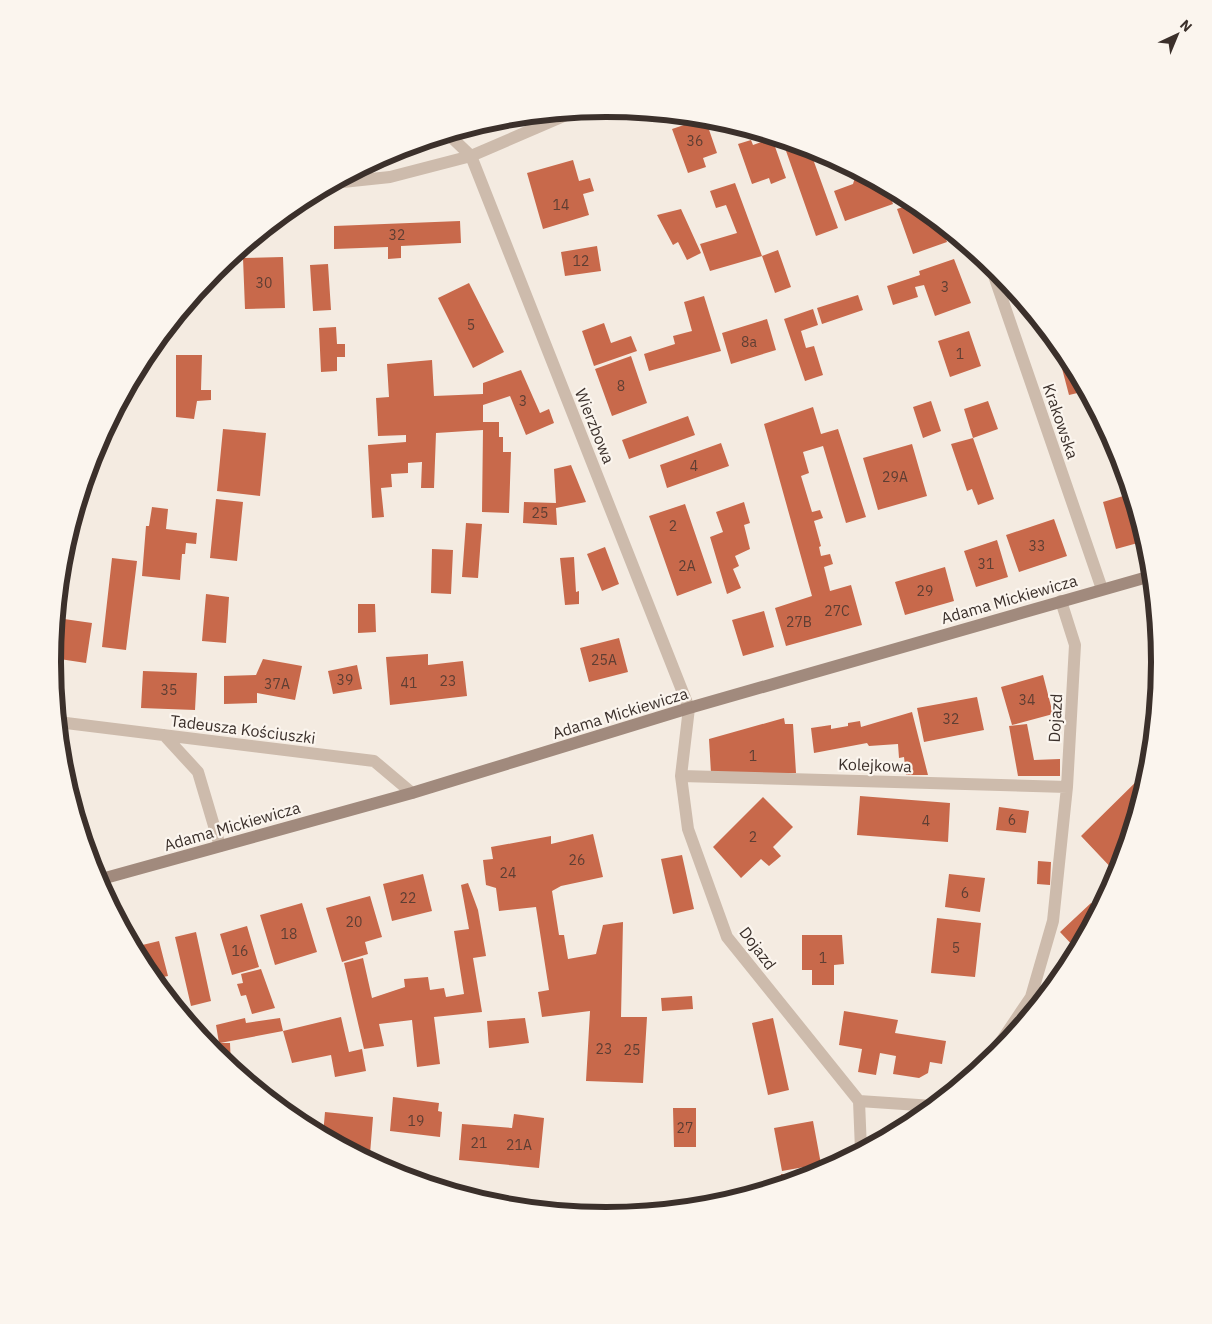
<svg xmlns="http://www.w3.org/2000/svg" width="1212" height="1324" viewBox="0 0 1212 1324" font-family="'IBM Plex Sans',sans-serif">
	<rect width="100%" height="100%" fill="#f4ebe1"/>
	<!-- building -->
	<path fill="#c8694b" d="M 705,118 L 717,153 L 703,158 L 706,167 L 688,173 L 672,129 Z
		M 772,138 L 786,178 L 771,184 L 769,178 L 752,184 L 738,144 L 751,140 L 753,145 Z
		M 796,144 L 809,148 L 838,228 L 816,236 L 785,148 Z
		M 573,160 L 579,181 L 590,178 L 594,191 L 583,194 L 589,215 L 543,229 L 527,173 Z
		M 857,171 L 897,193 L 890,195 L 893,204 L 845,221 L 834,191 L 853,184 Z
		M 735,183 L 762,256 L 710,271 L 700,244 L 737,233 L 726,205 L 716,208 L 710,191 Z
		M 915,203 L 941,224 L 947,242 L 913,254 L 897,209 Z
		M 681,209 L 701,253 L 687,260 L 678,242 L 673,245 L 657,215 Z
		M 460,221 L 461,243 L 401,246 L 401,258 L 388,259 L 388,247 L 334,249 L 334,226 Z
		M 597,246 L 601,271 L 565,276 L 561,252 Z
		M 778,250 L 791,287 L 775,293 L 762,256 Z
		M 283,257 L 285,308 L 245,309 L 243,258 Z
		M 229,258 L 230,271 L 214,271 L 215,270 Z
		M 954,259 L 971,303 L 935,316 L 924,285 L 915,287 L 918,297 L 893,305 L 887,286 L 920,275 L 919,271 Z
		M 328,264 L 331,310 L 313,311 L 310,265 Z
		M 469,283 L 504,352 L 473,368 L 438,298 Z
		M 858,295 L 863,310 L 822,324 L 817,308 Z
		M 704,296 L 721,351 L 649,371 L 644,354 L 675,344 L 673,336 L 692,331 L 684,302 Z
		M 813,309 L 818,325 L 801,331 L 806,348 L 814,346 L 823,375 L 805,381 L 784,319 Z
		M 177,317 L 176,331 L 165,331 Z
		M 767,319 L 776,350 L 731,364 L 722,333 Z
		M 604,323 L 611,343 L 631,336 L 637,351 L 594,366 L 582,331 Z
		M 336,327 L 337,344 L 345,344 L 345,357 L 337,357 L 337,371 L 321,372 L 319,328 Z
		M 969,331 L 981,366 L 950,377 L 938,341 Z
		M 176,355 L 202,355 L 201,390 L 211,390 L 211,400 L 197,401 L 194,419 L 176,417 Z
		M 1066,355 L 1086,391 L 1069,395 L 1059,357 Z
		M 631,356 L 647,403 L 612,416 L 595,369 Z
		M 432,360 L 434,396 L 483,394 L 483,383 L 521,370 L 540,413 L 549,409 L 554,423 L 526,435 L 510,396 L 483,405 L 483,422 L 499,422 L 499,437 L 503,437 L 503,452 L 511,452 L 509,513 L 482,512 L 483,430 L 436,433 L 434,488 L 421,488 L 422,462 L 408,463 L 408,473 L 391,474 L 392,487 L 381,488 L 384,517 L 372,518 L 368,445 L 406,442 L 406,435 L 378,436 L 376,398 L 389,397 L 387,364 Z
		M 931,401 L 941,431 L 923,438 L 913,407 Z
		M 988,401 L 998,429 L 973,438 L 994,499 L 978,505 L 972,489 L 967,491 L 951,444 L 973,438 L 964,409 Z
		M 813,407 L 821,434 L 838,429 L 866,517 L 846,523 L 823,446 L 803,452 L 809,473 L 801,476 L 812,512 L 820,510 L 823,518 L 814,521 L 821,546 L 819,547 L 821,556 L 830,554 L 833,564 L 824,567 L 830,591 L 851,585 L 862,625 L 786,646 L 775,608 L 812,596 L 764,424 Z
		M 688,416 L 695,435 L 629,459 L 622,440 Z
		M 223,429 L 266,433 L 260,496 L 217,491 Z
		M 721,443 L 729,466 L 667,488 L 660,465 Z
		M 912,444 L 927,496 L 878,510 L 863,458 Z
		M 97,446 L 94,477 L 87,476 L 95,450 Z
		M 571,465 L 586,502 L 556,508 L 557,525 L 523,523 L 524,502 L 556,503 L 554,469 Z
		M 1130,494 L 1145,541 L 1116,549 L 1103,502 Z
		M 216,499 L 243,502 L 237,561 L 210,558 Z
		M 744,502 L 750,523 L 744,525 L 750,549 L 735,556 L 739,566 L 733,569 L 741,588 L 727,594 L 710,537 L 723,532 L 716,512 Z
		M 685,504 L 712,583 L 677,596 L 649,516 Z
		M 152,507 L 168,509 L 166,529 L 197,533 L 196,544 L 186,543 L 185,554 L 182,554 L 180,580 L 142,576 L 146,526 L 149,526 Z
		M 1054,519 L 1067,556 L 1019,572 L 1006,535 Z
		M 466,523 L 482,524 L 478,578 L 462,577 Z
		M 997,540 L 1008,577 L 976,587 L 964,551 Z
		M 605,547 L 619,584 L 602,591 L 587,554 Z
		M 432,549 L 453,550 L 451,594 L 431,593 Z
		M 574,557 L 576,592 L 579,591 L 579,604 L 565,605 L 560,558 Z
		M 112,558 L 137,561 L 126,650 L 102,647 Z
		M 945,567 L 954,601 L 905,615 L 895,582 Z
		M 206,594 L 229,597 L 226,643 L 202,641 Z
		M 358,604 L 375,604 L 376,632 L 358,633 Z
		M 764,611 L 774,647 L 743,656 L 732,620 Z
		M 57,618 L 92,623 L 86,663 L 53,658 Z
		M 619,638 L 628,672 L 589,682 L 580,648 Z
		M 428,654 L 428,665 L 463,661 L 467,696 L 390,705 L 386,657 Z
		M 263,659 L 302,666 L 295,700 L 257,693 L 257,703 L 224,704 L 224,676 L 256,675 Z
		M 357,665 L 362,689 L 333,694 L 328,671 Z
		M 143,671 L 197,673 L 195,710 L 141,708 Z
		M 1043,675 L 1053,714 L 1012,725 L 1001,687 Z
		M 977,697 L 984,730 L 924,742 L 917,708 Z
		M 912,712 L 928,775 L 906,775 L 904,757 L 899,758 L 898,744 L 869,746 L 867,743 L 814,753 L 811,728 L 831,725 L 831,729 L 848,726 L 848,723 L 860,721 L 861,727 Z
		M 784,718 L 785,724 L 793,724 L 796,773 L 711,773 L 709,739 Z
		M 1027,724 L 1034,760 L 1060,759 L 1060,776 L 1018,776 L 1009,726 Z
		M 1149,769 L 1149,770 L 1117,874 L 1081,836 Z
		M 860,796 L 950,803 L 948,842 L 857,835 Z
		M 763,797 L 793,827 L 773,847 L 781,856 L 769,866 L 761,859 L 741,878 L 713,847 Z
		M 999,807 L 1029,811 L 1026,833 L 996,830 Z
		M 593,834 L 603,877 L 561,886 L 552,891 L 559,935 L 564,935 L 568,959 L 596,954 L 603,925 L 623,922 L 621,1017 L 647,1017 L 643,1083 L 586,1081 L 590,1011 L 542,1017 L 538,992 L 549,990 L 536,907 L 499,911 L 496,888 L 486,885 L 483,860 L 493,859 L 491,847 L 551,836 L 551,844 Z
		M 682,855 L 694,909 L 673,914 L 661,859 Z
		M 1038,861 L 1051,862 L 1050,885 L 1037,884 Z
		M 423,874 L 432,911 L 392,921 L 383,884 Z
		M 949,874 L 985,878 L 980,912 L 945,907 Z
		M 468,883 L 478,910 L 486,956 L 473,958 L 482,1012 L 434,1017 L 440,1064 L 417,1067 L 412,1020 L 379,1024 L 384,1046 L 364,1049 L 344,963 L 363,958 L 372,998 L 405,987 L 404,979 L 428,977 L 430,990 L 444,988 L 446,997 L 464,994 L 454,931 L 469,929 L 461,885 Z
		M 370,896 L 382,937 L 365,942 L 368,954 L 342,962 L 326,908 Z
		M 302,903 L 317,952 L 275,965 L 260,915 Z
		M 1091,903 L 1098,910 L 1077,950 L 1060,932 Z
		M 937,918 L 981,923 L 975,977 L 931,973 Z
		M 247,926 L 259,967 L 232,975 L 220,934 Z
		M 196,932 L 211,1001 L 191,1006 L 175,937 Z
		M 802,935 L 842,935 L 844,964 L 834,965 L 834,985 L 812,985 L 812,970 L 802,970 Z
		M 159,941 L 168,976 L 154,979 L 134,947 Z
		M 261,969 L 275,1008 L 252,1014 L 246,995 L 241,996 L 237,984 L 243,983 L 241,974 Z
		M 692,996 L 693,1009 L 662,1011 L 661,998 Z
		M 844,1011 L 898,1020 L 895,1033 L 946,1041 L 942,1064 L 930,1062 L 928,1073 L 919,1078 L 893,1074 L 896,1056 L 880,1053 L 876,1075 L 858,1072 L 862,1049 L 839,1045 Z
		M 341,1017 L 349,1052 L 362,1049 L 366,1071 L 335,1077 L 331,1055 L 292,1063 L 283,1031 Z
		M 245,1018 L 246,1023 L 280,1018 L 283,1031 L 220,1043 L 230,1043 L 231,1067 L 207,1044 L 219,1043 L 216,1025 Z
		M 525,1018 L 529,1043 L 489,1048 L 487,1021 Z
		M 773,1018 L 789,1090 L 768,1095 L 752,1023 Z
		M 393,1097 L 439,1103 L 438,1111 L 442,1112 L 440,1137 L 390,1131 Z
		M 673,1108 L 696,1108 L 696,1147 L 674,1147 Z
		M 286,1112 L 303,1114 L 304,1125 L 298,1122 Z
		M 325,1112 L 373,1117 L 370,1154 L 355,1153 L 323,1135 Z
		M 514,1114 L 544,1118 L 539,1168 L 459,1160 L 462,1124 L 512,1128 Z
		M 813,1121 L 821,1164 L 782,1171 L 774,1128 Z
		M 781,1174 L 809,1176 L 780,1185 Z"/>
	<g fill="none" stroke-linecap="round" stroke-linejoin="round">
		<!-- street -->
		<path stroke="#cdbbac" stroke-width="12" d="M 448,134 L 471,156 L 689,708 L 681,776 L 688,829 L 727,937 L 859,1101 L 861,1150
			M 333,183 L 390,177 L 471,156 L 573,112
			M 990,264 L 1102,589
			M 58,722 L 374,761 L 412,793
			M 164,735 L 198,772 L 220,846
			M 681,776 L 1067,787
			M 988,1061 L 1031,997 L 1053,921 L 1067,787 L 1075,645 L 1061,601
			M 859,1101 L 933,1106"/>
		<!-- secondary -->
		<path stroke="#a18a7d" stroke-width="12" d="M 98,880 L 412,793 L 689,708 L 1151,576"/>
	</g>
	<g text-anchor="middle" stroke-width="4.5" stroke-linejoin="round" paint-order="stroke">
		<!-- number labels -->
		<g font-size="14" fill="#5e3e33">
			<text x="695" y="146">36</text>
			<text x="561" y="210">14</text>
			<text x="397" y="240">32</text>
			<text x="581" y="266">12</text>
			<text x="264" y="288">30</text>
			<text x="945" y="292">3</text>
			<text x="471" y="330">5</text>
			<text x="749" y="347">8a</text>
			<text x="960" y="359">1</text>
			<text x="621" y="391">8</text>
			<text x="523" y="406">3</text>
			<text x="694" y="471">4</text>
			<text x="895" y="482">29A</text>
			<text x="540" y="518">25</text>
			<text x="673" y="531">2</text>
			<text x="1037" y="551">33</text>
			<text x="986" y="569">31</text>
			<text x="687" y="571">2A</text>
			<text x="925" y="596">29</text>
			<text x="837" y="616">27C</text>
			<text x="799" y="627">27B</text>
			<text x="604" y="665">25A</text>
			<text x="345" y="685">39</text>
			<text x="448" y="686">23</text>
			<text x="409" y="688">41</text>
			<text x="277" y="689">37A</text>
			<text x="169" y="695">35</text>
			<text x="1027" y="705">34</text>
			<text x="951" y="724">32</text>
			<text x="753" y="761">1</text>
			<text x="1012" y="825">6</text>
			<text x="926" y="826">4</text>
			<text x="753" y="842">2</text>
			<text x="577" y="865">26</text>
			<text x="508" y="878">24</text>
			<text x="965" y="898">6</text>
			<text x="408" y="903">22</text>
			<text x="354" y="927">20</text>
			<text x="289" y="939">18</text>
			<text x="956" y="953">5</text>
			<text x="240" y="956">16</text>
			<text x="823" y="963">1</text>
			<text x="604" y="1054">23</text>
			<text x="632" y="1055">25</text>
			<text x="416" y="1126">19</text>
			<text x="685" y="1133">27</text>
			<text x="479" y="1148">21</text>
			<text x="519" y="1150">21A</text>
		</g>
		<!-- street labels -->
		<g font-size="16" fill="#3b302b" stroke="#fbf5ee">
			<text transform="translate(1061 421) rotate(71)" y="6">Krakowska</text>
			<text transform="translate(595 426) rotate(68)" y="6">Wierzbowa</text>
			<text transform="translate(1009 599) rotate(-16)" y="6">Adama Mickiewicza</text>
			<text transform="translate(620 713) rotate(-17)" y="6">Adama Mickiewicza</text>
			<text transform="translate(1055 718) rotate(-87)" y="6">Dojazd</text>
			<text transform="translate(243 729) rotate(7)" y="6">Tadeusza Kościuszki</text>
			<text transform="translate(875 765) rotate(2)" y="6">Kolejkowa</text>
			<text transform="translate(232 826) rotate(-16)" y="6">Adama Mickiewicza</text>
			<text transform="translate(758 948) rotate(53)" y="6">Dojazd</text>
		</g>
	</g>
	<!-- crop -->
	<path d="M0 0H1212V1324H0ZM61 662a545 545 0 1 1 1090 0a545 545 0 1 1-1090 0Z" fill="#fbf5ee" fill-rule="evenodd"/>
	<path fill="none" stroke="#3b302b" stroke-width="6" d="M61 662a545 545 0 1 1 1090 0a545 545 0 1 1-1090 0Z"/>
	<!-- north arrow -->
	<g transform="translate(1177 35) rotate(44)" stroke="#fbf5ee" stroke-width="4" paint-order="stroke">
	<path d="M0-4L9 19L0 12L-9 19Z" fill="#3b302b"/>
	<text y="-8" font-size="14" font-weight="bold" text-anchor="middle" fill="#3b302b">N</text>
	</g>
</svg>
